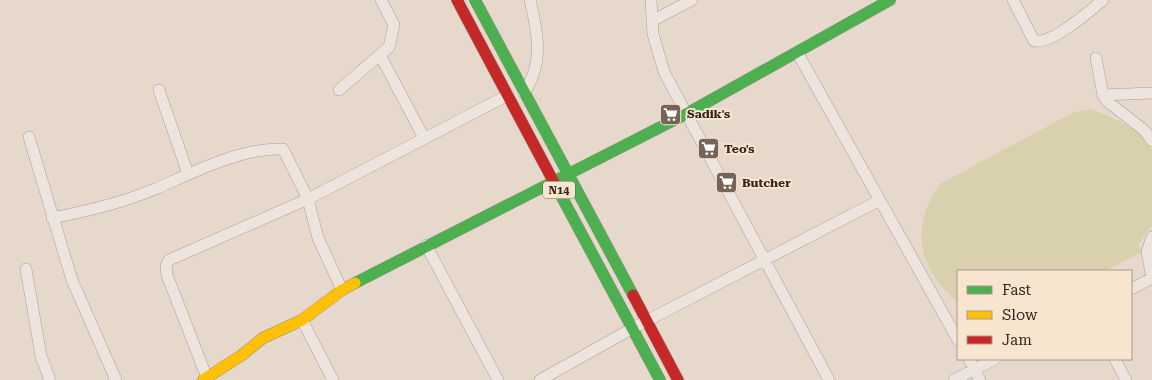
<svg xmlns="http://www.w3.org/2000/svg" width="1152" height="380" viewBox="0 0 1152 380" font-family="'Roboto Serif',serif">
	<rect width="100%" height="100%" fill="#e6d9cc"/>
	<!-- green -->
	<path fill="#d9d1ad" d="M 1091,109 C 1113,118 1141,128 1152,150 L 1152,225 L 1138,245 L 1142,252 L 1105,271 L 958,271 L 958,302 C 918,270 909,226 940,184 L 1074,112 Z"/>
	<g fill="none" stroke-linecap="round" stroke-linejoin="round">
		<defs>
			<path id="street" d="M 651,0 L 653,34 L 664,72 L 829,380
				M 1013,0 L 1034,41 C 1051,45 1090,11 1103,0
				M 652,21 L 692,0
				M 797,52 L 958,340
				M 380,55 L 424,138
				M 1096,58 L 1103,95 L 1108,102 L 1145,131 L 1152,141
				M 159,90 L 188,174
				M 339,90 L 389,47 L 394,25 L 381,0
				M 524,93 C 544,63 538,34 530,0
				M 1103,95 L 1152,93
				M 29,137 L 72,280 L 116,380
				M 52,218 C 88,211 122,203 155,189 C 192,173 242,147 283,149 L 308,199 L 318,238 L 342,290
				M 426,245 L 498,380
				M 26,269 L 41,356 L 50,380
				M 1152,278 L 1147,252 L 1152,237
				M 1131,289 L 1152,278
				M 302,320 L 333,380
				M 969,359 L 980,380
				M 1115,359 L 1126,380
				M 207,378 L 167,275 L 166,266 L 169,260 L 308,199 L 508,95
				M 540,380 L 633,328 L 880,200
				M 954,380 L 995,359"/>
			<path id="fast" d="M 475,0 L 633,295
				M 558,190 L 660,380
				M 355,283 L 686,114 L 890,0"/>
			<path id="slow" d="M 203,380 L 242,355 L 263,338 L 302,320 L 342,290 L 355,283"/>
			<path id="jam" d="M 457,0 L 558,190
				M 633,295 L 678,380"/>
		</defs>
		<!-- street casing -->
		<use href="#street" stroke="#ab9f95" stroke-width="12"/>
		<!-- fast casing -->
		<use href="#fast" stroke="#9a8e85" stroke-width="12"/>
		<!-- slow casing -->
		<use href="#slow" stroke="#9a8e85" stroke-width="12"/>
		<!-- jam casing -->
		<use href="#jam" stroke="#9a8e85" stroke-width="12"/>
		<!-- street -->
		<use href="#street" stroke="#ede5dd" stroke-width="11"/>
		<!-- fast -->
		<use href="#fast" stroke="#4caf50" stroke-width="11"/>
		<!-- slow -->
		<use href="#slow" stroke="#ffc107" stroke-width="11"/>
		<!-- jam -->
		<use href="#jam" stroke="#c62828" stroke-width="11"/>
	</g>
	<!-- icons -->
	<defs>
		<symbol id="supermarket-square" viewBox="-11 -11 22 22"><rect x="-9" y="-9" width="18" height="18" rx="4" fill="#76645a" stroke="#f7e5d0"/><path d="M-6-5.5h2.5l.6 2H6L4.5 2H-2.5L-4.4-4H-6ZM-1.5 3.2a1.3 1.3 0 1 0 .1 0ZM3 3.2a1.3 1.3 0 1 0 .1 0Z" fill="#fff"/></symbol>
	</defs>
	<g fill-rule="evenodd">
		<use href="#supermarket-square" x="658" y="102" width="25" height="25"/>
		<use href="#supermarket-square" x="696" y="136" width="25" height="25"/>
		<use href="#supermarket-square" x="714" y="170" width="25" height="25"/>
	</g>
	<g text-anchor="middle" stroke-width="4" stroke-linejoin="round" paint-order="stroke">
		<!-- shield labels -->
		<rect fill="#f7e5d0" stroke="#725f53" stroke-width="1" x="543" y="181.5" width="32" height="17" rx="4"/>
		<g font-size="11" font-weight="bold" fill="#39251d">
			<text x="559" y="194">N14</text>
		</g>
		<!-- poi labels -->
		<g font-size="12" font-weight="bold" fill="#39251d" stroke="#f7e5d0" text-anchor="start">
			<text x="687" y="118">Sadik's</text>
			<text x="724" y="153">Teo's</text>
			<text x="742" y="187">Butcher</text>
		</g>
	</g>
	<!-- legend -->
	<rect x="957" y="270" width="175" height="90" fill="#f7e5d0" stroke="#ab9888"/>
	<rect x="967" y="286" width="25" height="8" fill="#4caf50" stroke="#ab9888"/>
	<text x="1002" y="295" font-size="15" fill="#39251d">Fast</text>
	<rect x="967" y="311" width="25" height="8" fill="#ffc107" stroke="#ab9888"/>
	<text x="1002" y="320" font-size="15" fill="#39251d">Slow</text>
	<rect x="967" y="336" width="25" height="8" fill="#c62828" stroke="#ab9888"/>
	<text x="1002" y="345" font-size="15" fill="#39251d">Jam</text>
</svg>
